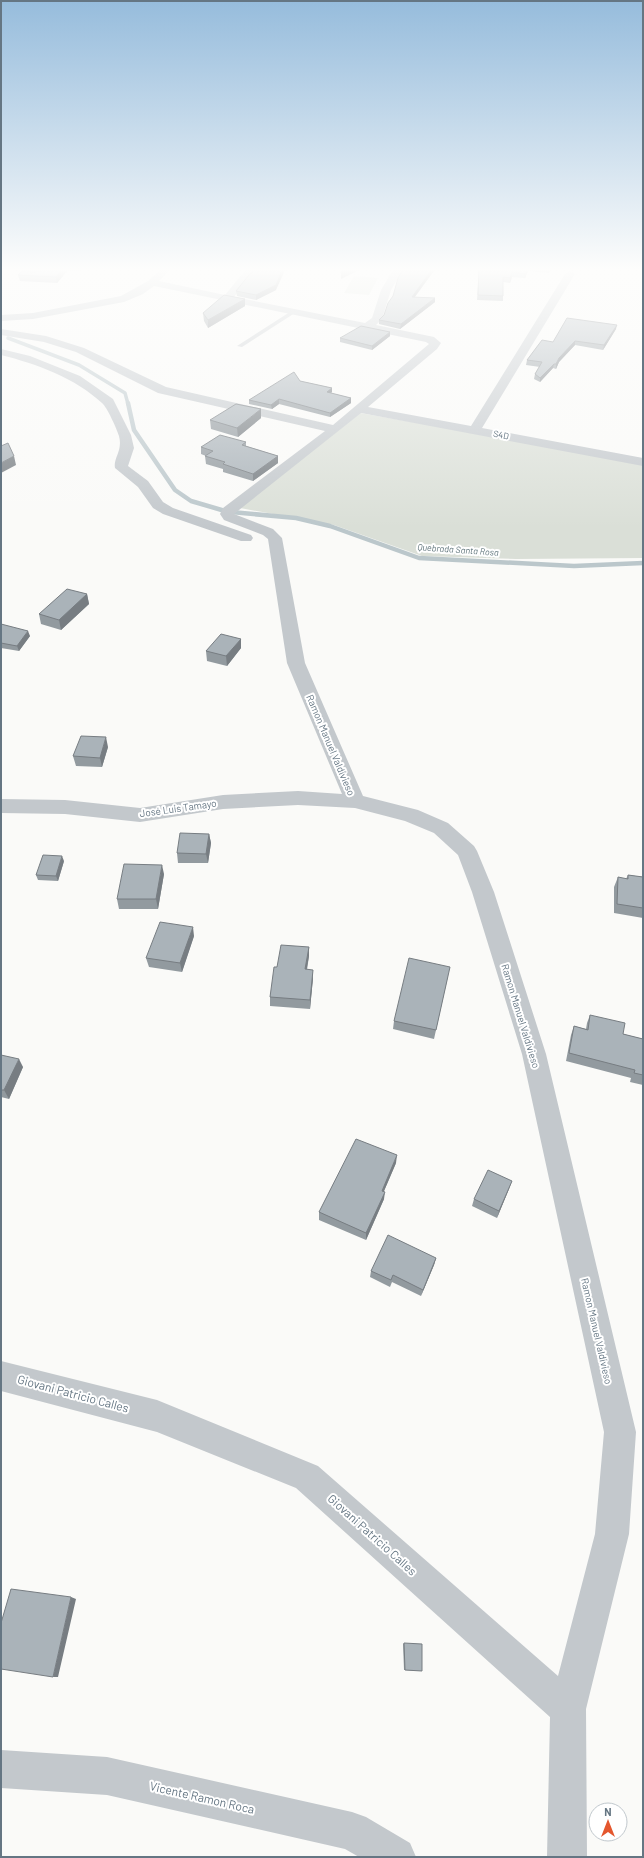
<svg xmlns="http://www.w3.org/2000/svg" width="644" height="1858" viewBox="0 0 644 1858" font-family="Barlow,sans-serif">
	<rect width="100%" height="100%" fill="#fafaf8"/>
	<!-- green -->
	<path fill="#dadfd7" d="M 354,276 L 378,278 L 369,295 L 344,293 Z
		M 360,413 L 643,462 L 643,558 L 516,559 L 422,556 L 334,525 L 240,508 Z"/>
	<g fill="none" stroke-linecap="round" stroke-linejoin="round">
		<!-- stream-far1 -->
		<path stroke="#bbc7cb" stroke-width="3.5" d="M 8,338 L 79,365 L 125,393 L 128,404"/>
		<!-- stream -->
		<path stroke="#bbc7cb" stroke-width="4.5" d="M 128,403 L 134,430 L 175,490 L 191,501 L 225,511
			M 231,512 L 296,518 L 330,526 L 419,558 L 574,566 L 643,563"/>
		<!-- service -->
		<path fill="#c3c8cc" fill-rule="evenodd" d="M 293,310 L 298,311 L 242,347 L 237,346 Z"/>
		<!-- minor -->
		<path fill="#c3c8cc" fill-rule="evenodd" d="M 162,268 L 172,268 L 159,281 L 225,295 L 247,268 L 257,268 L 234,297 L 365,323 L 372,318 L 381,290 L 394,268 L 404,268 L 391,290 L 382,319 L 376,325 L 434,337 L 441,343 L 437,349 L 368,407 L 471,426 L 565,274 L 570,271 L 573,272 L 575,274 L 482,428 L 643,458 L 643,466 L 361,413 L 234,514 L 273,529 L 282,538 L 305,663 L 363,796 L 418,810 L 448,823 L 474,846 L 477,851 L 494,892 L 546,1054 L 636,1432 L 629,1534 L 586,1709 L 587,1857 L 547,1857 L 550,1717 L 296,1488 L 157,1432 L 1,1391 L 1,1361 L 157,1400 L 318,1466 L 558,1676 L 595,1534 L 604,1432 L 522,1054 L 472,892 L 458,855 L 434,833 L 405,821 L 355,808 L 298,805 L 223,809 L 140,822 L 65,814 L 1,813 L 1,799 L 65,800 L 140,808 L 223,795 L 298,791 L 342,794 L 287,663 L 268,539 L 263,535 L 224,520 L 220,514 L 223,508 L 325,431 L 158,393 L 76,352 L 44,342 L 1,335 L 1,329 L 46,336 L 84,348 L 166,387 L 333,425 L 429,344 L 426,342 L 154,286 L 143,294 L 124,302 L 33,319 L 1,321 L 1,315 L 33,313 L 121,296 L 148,281 Z
			M 1,349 L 30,356 L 80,376 L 113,399 L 131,435 L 134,448 L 128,466 L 148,481 L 163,502 L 173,508 L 251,535 L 253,538 L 251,541 L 241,541 L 163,514 L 153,508 L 138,487 L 115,468 C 113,458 123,451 119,436 C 117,429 107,407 102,403 C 75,378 37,364 1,355 Z
			M 1,1750 L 107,1757 L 352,1812 L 366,1817 L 410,1843 L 416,1857 L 359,1857 L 345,1849 L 107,1795 L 1,1788 Z"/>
	</g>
	<!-- wall -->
	<path fill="#929a9f" d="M 26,268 L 43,268 L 36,272 L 46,269 L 47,268 L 81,268 L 78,271 L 67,271 L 57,283 L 20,281 L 18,275 Z
		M 404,268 L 436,268 L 414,297 L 435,298 L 435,302 L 400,329 L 379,324 L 379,320 L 384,315 L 393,296 Z
		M 479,268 L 552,268 L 549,273 L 528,271 L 525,278 L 512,277 L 510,283 L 503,282 L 503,301 L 477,300 Z
		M 276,290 L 256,300 L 237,296 L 236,291 Z
		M 245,299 L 245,306 L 208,328 L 204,321 L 203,313 Z
		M 616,329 L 603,350 L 575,345 L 559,362 L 556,369 L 553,368 L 540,382 L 534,379 L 535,374 L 540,367 L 526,365 L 527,360 L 553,342 Z
		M 390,336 L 372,350 L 340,342 L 340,338 Z
		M 300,381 L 332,388 L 332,392 L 330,393 L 351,398 L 351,403 L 330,417 L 279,404 L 272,409 L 249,404 L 249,400 Z
		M 261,418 L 238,437 L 211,429 L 210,420 Z
		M 246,442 L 246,446 L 278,456 L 278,463 L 253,481 L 223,472 L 223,469 L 206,464 L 205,456 L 206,456 L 201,454 L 201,447 Z
		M 87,594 L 89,604 L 61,630 L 41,624 L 39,614 Z
		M 1,624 L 30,636 L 19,651 L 1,648 Z
		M 241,639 L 241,648 L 227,666 L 207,661 L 206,651 Z
		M 108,747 L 102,767 L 76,766 L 73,756 Z
		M 209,834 L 211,843 L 208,863 L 178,863 L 177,853 Z
		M 64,861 L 58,881 L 38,880 L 36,875 Z
		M 164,874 L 158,909 L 119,909 L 117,899 Z
		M 628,875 L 643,877 L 643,918 L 614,913 L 614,887 L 618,877 L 626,879 Z
		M 194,936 L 182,972 L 149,967 L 146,958 Z
		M 309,947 L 309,956 L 307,970 L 313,978 L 310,1009 L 270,1006 L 270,997 L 277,967 Z
		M 448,976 L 434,1039 L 393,1029 L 394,1021 Z
		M 590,1015 L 623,1034 L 643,1039 L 643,1085 L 630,1082 L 631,1078 L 566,1061 L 571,1035 L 574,1026 L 586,1029 L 587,1023 Z
		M 1,1055 L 23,1067 L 9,1099 L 1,1097 Z
		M 396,1163 L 384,1191 L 384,1199 L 366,1240 L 319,1220 L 319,1212 Z
		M 512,1181 L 497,1218 L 472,1206 L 474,1199 Z
		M 436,1258 L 434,1265 L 421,1296 L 392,1282 L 390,1287 L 370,1277 L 371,1271 Z
		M 404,1643 L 422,1671 L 404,1670 L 403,1644 Z"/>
	<!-- shaded-wall -->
	<path fill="#777d82" d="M 33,268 L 43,268 L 32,274 L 32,278 L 31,269 Z
		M 64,268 L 67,268 L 67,271 L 57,283 L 56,277 Z
		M 78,268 L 81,268 L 78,271 Z
		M 283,268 L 286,268 L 276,290 L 256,300 L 256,295 Z
		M 352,268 L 363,268 L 341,279 L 341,273 Z
		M 433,268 L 436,268 L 412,301 L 412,297 Z
		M 528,268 L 528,271 L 525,278 L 525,274 Z
		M 512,272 L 512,277 L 510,283 L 510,278 Z
		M 435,298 L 435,302 L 400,329 L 401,324 Z
		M 245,299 L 245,306 L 208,328 L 208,320 Z
		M 617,325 L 616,329 L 603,350 L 604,345 Z
		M 390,332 L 390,336 L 372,350 L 372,346 Z
		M 575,341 L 575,345 L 559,362 L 556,369 L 556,364 L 559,358 Z
		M 554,364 L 553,368 L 540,382 L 540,378 Z
		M 332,388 L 332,392 L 327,397 L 327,392 Z
		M 351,398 L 351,403 L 330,417 L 330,413 Z
		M 279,399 L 279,404 L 272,409 L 271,405 Z
		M 261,409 L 261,418 L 238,437 L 237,428 Z
		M 14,456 L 16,465 L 1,473 L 1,463 Z
		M 278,456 L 278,463 L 253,481 L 253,474 Z
		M 87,594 L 89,604 L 61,630 L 59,620 Z
		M 28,631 L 30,636 L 19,651 L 17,646 Z
		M 241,639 L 241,648 L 227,666 L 226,656 Z
		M 106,737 L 108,747 L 102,767 L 100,758 Z
		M 209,834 L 211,843 L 208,863 L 206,854 Z
		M 62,856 L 64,861 L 58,881 L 56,876 Z
		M 162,865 L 164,874 L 158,909 L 156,899 Z
		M 193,927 L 194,936 L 182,972 L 180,963 Z
		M 309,947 L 309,956 L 305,978 L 305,969 Z
		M 313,970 L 313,978 L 310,1009 L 310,1000 Z
		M 19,1059 L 23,1067 L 9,1099 L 4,1090 Z
		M 397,1155 L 396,1163 L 381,1198 L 382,1191 Z
		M 512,1181 L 509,1189 L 497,1218 L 499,1211 Z
		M 385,1192 L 384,1199 L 366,1240 L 366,1233 Z
		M 436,1258 L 434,1265 L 421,1296 L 423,1290 Z
		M 71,1597 L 76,1599 L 58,1677 L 53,1677 Z"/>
	<!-- building -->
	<path fill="#aab3b9" stroke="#777d82" d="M 26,268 L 33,268 L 31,269 L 31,273 L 46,269 L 47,268 L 64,268 L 56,277 L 18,275 Z
		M 258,268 L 283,268 L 276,285 L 256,295 L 236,291 L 249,275 Z
		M 344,268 L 352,268 L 341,273 Z
		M 404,268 L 433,268 L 412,297 L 435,298 L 401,324 L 379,320 L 384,315 L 388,303 L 393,296 L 398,278 Z
		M 479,268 L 528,268 L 525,274 L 512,272 L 510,278 L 503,277 L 503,296 L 478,295 Z
		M 538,268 L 551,268 L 550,269 Z
		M 224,295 L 245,299 L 208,320 L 203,313 Z
		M 567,318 L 617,325 L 604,345 L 575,341 L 559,358 L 556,364 L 554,364 L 540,378 L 535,374 L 542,362 L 527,360 L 542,340 L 553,342 Z
		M 361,326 L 390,332 L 372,346 L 340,338 Z
		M 294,372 L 300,381 L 332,388 L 327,392 L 351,398 L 330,413 L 279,399 L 271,405 L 249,400 Z
		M 236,404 L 261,409 L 237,428 L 210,420 Z
		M 220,435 L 246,442 L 242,445 L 278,456 L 253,474 L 223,464 L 225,462 L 205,456 L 213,451 L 201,447 Z
		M 8,443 L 14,456 L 1,463 L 1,446 Z
		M 67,589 L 87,594 L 59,620 L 39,614 Z
		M 1,624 L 28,631 L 17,646 L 1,643 Z
		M 221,634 L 241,639 L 226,656 L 206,651 Z
		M 81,736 L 106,737 L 100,758 L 73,756 Z
		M 180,833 L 209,834 L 206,854 L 177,853 Z
		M 43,855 L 62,856 L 56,876 L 36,875 Z
		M 124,864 L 162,865 L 156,899 L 117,899 Z
		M 628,875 L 643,877 L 643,908 L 617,904 L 618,877 L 628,879 Z
		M 160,922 L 193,927 L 180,963 L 146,958 Z
		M 281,945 L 309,947 L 305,969 L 313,970 L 310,1000 L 270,997 L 274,967 L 277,967 Z
		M 409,958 L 450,967 L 436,1030 L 394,1021 Z
		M 590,1015 L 625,1023 L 623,1034 L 643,1039 L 643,1075 L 634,1073 L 635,1070 L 569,1053 L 574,1026 L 588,1030 Z
		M 1,1055 L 19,1059 L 4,1090 L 1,1090 Z
		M 356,1139 L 397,1155 L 382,1191 L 385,1192 L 366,1233 L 319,1212 Z
		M 488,1170 L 512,1181 L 499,1211 L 474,1199 Z
		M 388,1235 L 436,1258 L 423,1290 L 393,1275 L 391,1280 L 371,1271 Z
		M 11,1589 L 71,1597 L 53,1677 L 1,1669 L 1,1623 Z
		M 404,1643 L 422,1644 L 422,1671 L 405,1670 Z"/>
	<!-- sky -->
	<linearGradient id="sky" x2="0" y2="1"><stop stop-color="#96bcdc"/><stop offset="0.51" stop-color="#fdfdfc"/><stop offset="1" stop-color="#fdfdfc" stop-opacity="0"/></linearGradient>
	<rect width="644" height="528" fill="url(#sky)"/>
	<g text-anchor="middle" stroke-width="4" stroke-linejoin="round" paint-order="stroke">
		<!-- far-street labels -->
		<g font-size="9" fill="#657683" stroke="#fff">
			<text transform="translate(501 435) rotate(11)" y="3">S4D</text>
		</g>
		<!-- far-water labels -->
		<g font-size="9" font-style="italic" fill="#60757c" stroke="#fff">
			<text transform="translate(458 550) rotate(4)" y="3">Quebrada Santa Rosa</text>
		</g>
		<!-- street labels -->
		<g font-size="10" fill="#657683" stroke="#fff">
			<text transform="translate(331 745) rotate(67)" y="4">Ramon Manuel Valdivieso</text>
			<text transform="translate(178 808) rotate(-8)" y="4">José Luis Tamayo</text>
			<text transform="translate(521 1016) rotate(73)" y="4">Ramon Manuel Valdivieso</text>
			<text transform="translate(597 1331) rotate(77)" y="4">Ramon Manuel Valdivieso</text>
		</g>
		<!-- near-street labels -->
		<g font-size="12" fill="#657683" stroke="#fff">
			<text transform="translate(73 1394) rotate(15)" y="4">Giovani Patricio Calles</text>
			<text transform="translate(372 1535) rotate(42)" y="4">Giovani Patricio Calles</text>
			<text transform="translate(202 1798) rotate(13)" y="4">Vicente Ramon Roca</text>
		</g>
	</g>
	<!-- border -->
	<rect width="644" height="1858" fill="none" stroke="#657683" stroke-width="4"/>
	<!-- north arrow -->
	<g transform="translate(608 1822)"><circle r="19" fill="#ffffff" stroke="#c1c8cd"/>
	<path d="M0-3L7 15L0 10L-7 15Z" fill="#e4572e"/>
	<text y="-6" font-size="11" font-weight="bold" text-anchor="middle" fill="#657683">N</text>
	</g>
</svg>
